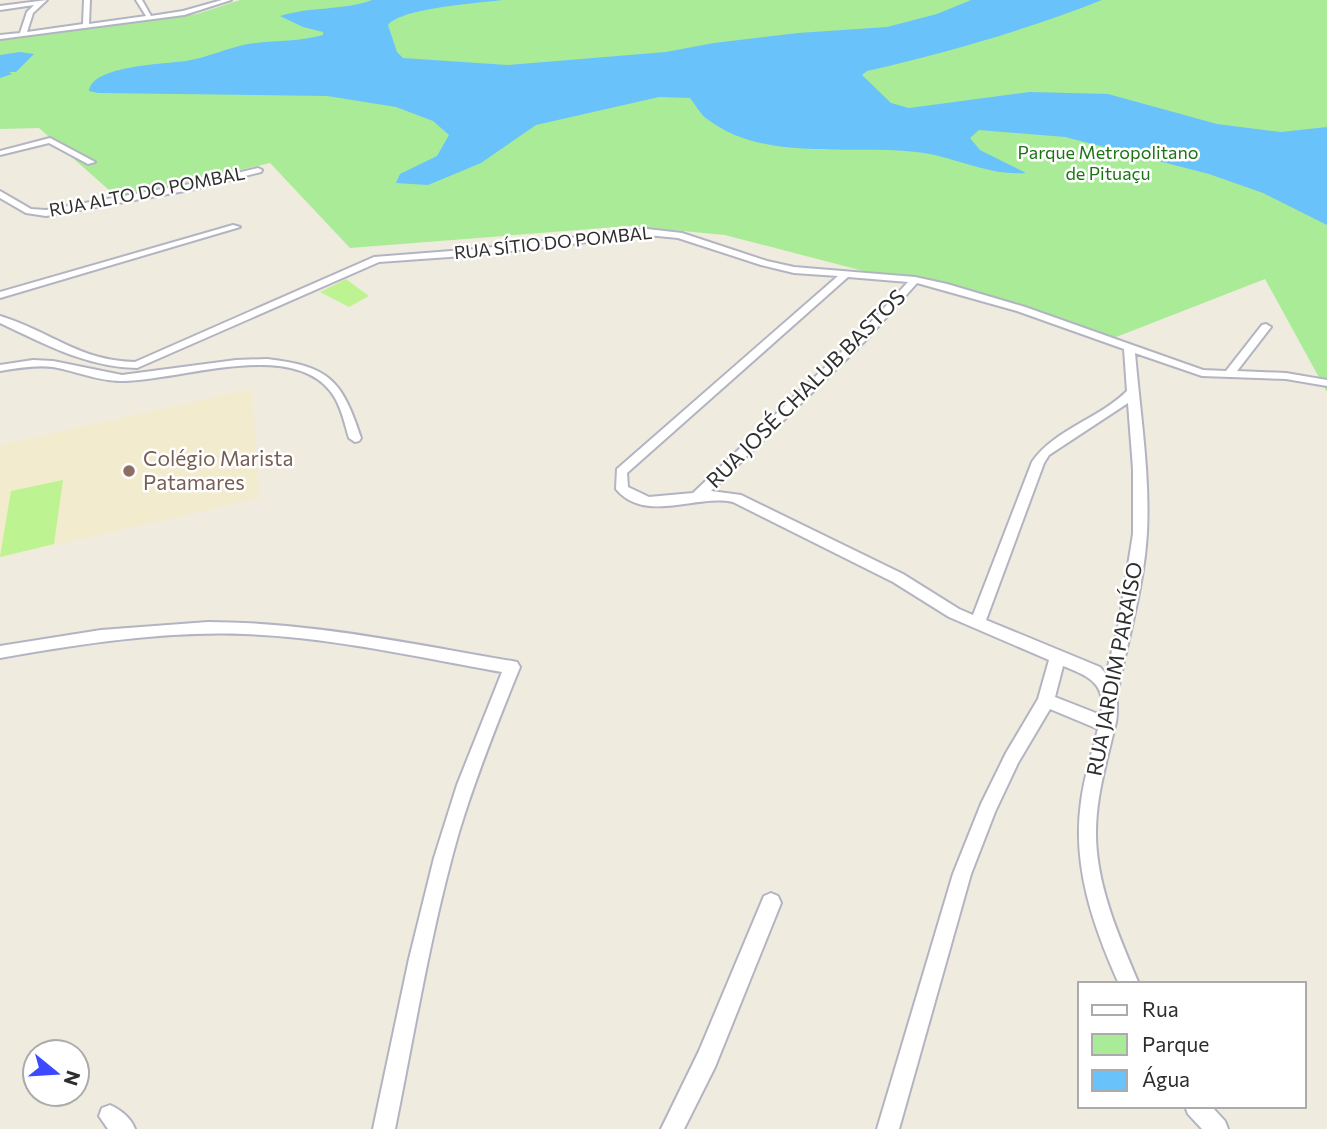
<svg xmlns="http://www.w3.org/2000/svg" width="1327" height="1129" viewBox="0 0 1327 1129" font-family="Commissioner,sans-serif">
	<rect width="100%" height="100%" fill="#f0ebdf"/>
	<!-- education -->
	<path fill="#f2ebce" d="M 252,389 L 259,498 L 0,558 L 0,445 Z"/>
	<!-- green -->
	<path fill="#a9eb97" d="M 240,0 L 1327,0 L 1327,392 L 1265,279 L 1111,339 L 994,298 L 936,282 L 875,274 L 725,235 L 629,226 L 350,248 L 270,163 L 118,198 L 39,128 L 0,129 L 0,39 L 197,14 Z"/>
	<!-- pitch -->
	<path fill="#bef392" d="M 346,279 L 369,296 L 349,307 L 320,292 Z
		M 63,480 L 54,544 L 0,557 L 11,491 Z"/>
	<!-- water -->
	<path fill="#6ac2fa" d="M 372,0 L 503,0 C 479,3 401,8 388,25 L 397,52 L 403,58 L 507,65 L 666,52 L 714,43 L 798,33 L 887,27 L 937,14 L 971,0 L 1102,0 C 1026,30 946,53 867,71 L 862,75 L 891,103 L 909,108 L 1030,92 L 1108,94 L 1217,124 L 1281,132 L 1327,127 L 1327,225 L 1263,193 L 1209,174 L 1065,137 L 979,130 L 970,138 L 980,150 L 1026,173 C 986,176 955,156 916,152 C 849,144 765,163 707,119 C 700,114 695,104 690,98 L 659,97 L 536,125 L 481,163 L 428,185 L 396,183 L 400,174 L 437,156 L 449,135 L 433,121 L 396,107 L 327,96 L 98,93 L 89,91 C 92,65 166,64 186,61 C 206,58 227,48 248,44 C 273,40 299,42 323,35 L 323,32 L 303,27 L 280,16 C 312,6 342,11 372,0 Z
		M 20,52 L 34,54 L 16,72 L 9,72 L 12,74 L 0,78 L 0,55 Z"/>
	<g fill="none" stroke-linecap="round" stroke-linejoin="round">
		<defs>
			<path id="street" d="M 47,0 L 33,13 L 27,32 L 83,24 L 84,0 L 90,0 L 89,24 L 146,16 L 136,0 L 142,0 L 151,16 L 183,11 L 222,0 L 231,0 L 184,15 L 0,39 L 0,35 L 20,33 L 27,12 L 34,5 L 0,10 L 0,6 Z
				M 50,138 L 95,162 L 88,164 L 49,143 L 0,155 L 0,151 Z
				M 258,168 L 262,170 L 261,172 L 190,190 L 46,216 L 26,213 L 0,198 L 0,191 L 31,209 L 46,210 L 190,184 Z
				M 233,225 L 240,227 L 0,298 L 0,292 Z
				M 647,229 L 682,233 L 767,261 L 794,267 L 915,277 L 947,284 L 1025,307 L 1203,370 L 1226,371 L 1262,325 L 1266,324 L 1271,327 L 1237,371 L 1286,373 L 1327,380 L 1327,386 L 1286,379 L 1202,376 L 1135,353 C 1140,412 1150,474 1147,533 C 1144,586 1128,638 1118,690 C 1116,701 1118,711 1116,722 C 1106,765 1092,807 1097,853 C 1102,899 1121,941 1139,984 L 1119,984 C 1093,926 1072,866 1081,802 C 1084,777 1092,753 1098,729 L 1050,709 L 1018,763 L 995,812 L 971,874 L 899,1129 L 877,1129 L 953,874 L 981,804 L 1006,753 L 1038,699 L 1049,660 L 949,617 L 893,582 L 733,502 C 696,494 645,524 616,489 L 617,469 L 838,276 L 794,273 L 761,265 L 678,238 L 647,235 L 477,255 L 379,262 L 137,368 C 86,367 45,344 0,323 L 0,316 C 50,331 79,361 135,362 L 374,257 L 477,249 ZM 848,277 L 908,282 L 859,335 L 693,493 L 649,497 L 628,487 L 627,473 ZM 917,283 L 1017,311 L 1124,349 L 1127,391 C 1100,418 1052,431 1032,462 L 973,615 L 959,609 L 903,574 L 741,495 L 711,491 L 867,339 ZM 1128,403 L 1133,469 L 1133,534 L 1118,628 L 1106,674 L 1100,667 L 986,620 L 1044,463 L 1049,455 ZM 1063,666 C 1088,676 1107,683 1101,715 L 1055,697 Z
				M 267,359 C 329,366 342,380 361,438 L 359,441 L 355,442 L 349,438 C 345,425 342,410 335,398 C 298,335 178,382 121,381 C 98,381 76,371 53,367 C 36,365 17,368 0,371 L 0,365 L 33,360 L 53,361 L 122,375 L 236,360 Z
				M 208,622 C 311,622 411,644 512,661 L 517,662 L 520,667 C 498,721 476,776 459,832 C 431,929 415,1030 395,1129 L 373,1129 L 409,959 L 434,858 L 457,785 L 502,672 C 417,657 331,637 244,634 C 162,631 80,644 0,658 L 0,646 L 101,630 Z
				M 771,893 L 778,896 L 781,903 L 715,1067 L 684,1129 L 661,1129 L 699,1051 L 764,896 Z
				M 110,1105 C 121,1110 131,1118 135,1129 L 108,1129 L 99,1116 L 102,1108 Z
				M 1185,1106 L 1211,1106 L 1225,1121 L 1228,1129 L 1202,1129 L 1188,1114 Z"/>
		</defs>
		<!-- street casing -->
		<use href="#street" stroke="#b3b4c2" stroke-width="4"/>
		<!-- street -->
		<use href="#street" fill="#fff" fill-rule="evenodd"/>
	</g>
	<!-- markers -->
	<circle fill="#8d6e63" stroke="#fff" stroke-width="2.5" cx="129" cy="471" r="7"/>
	<g text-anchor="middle" stroke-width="5" stroke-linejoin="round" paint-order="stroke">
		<!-- far-park labels -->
		<g font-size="18" fill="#1c7414" stroke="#fff">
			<text x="1108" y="159">Parque Metropolitano<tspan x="1108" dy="21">de Pituaçu</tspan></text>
		</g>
		<!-- far-street labels -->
		<g font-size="18" fill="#2e2e2e" stroke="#fff">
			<text transform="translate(147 192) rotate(-11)" y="6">RUA ALTO DO POMBAL</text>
			<text transform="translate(553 243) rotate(-6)" y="6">RUA SÍTIO DO POMBAL</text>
		</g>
		<!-- street labels -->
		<g font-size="21" fill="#2e2e2e" stroke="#fff">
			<text transform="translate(806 389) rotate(-45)" y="7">RUA JOSÉ CHALUB BASTOS</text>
			<text transform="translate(1115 669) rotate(-79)" y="7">RUA JARDIM PARAÍSO</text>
		</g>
		<!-- education labels -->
		<g font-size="21" fill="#785e54" stroke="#fff" text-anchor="start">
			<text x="143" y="466">Colégio Marista<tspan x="143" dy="24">Patamares</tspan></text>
		</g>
	</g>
	<!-- legend -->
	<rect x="1078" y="982" width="228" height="126" fill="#ffffff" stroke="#ababab" stroke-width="2"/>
	<rect x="1092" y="1005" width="35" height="10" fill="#ffffff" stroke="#ababab" stroke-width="2"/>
	<text x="1142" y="1017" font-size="21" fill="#2e2e2e">Rua</text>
	<rect x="1092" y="1034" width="35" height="21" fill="#a9eb97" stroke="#ababab" stroke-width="2"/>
	<text x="1142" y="1052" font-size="21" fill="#2e2e2e">Parque</text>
	<rect x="1092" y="1070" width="35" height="21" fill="#6ac2fa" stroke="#ababab" stroke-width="2"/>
	<text x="1142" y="1087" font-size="21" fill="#2e2e2e">Água</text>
	<!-- north arrow -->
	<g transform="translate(56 1073) rotate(108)"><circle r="33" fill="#ffffff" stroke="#ababab" stroke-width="2"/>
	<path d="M0-5L12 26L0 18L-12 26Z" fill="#3d49ff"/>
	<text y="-10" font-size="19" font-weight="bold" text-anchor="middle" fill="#2e2e2e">N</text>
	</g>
</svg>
